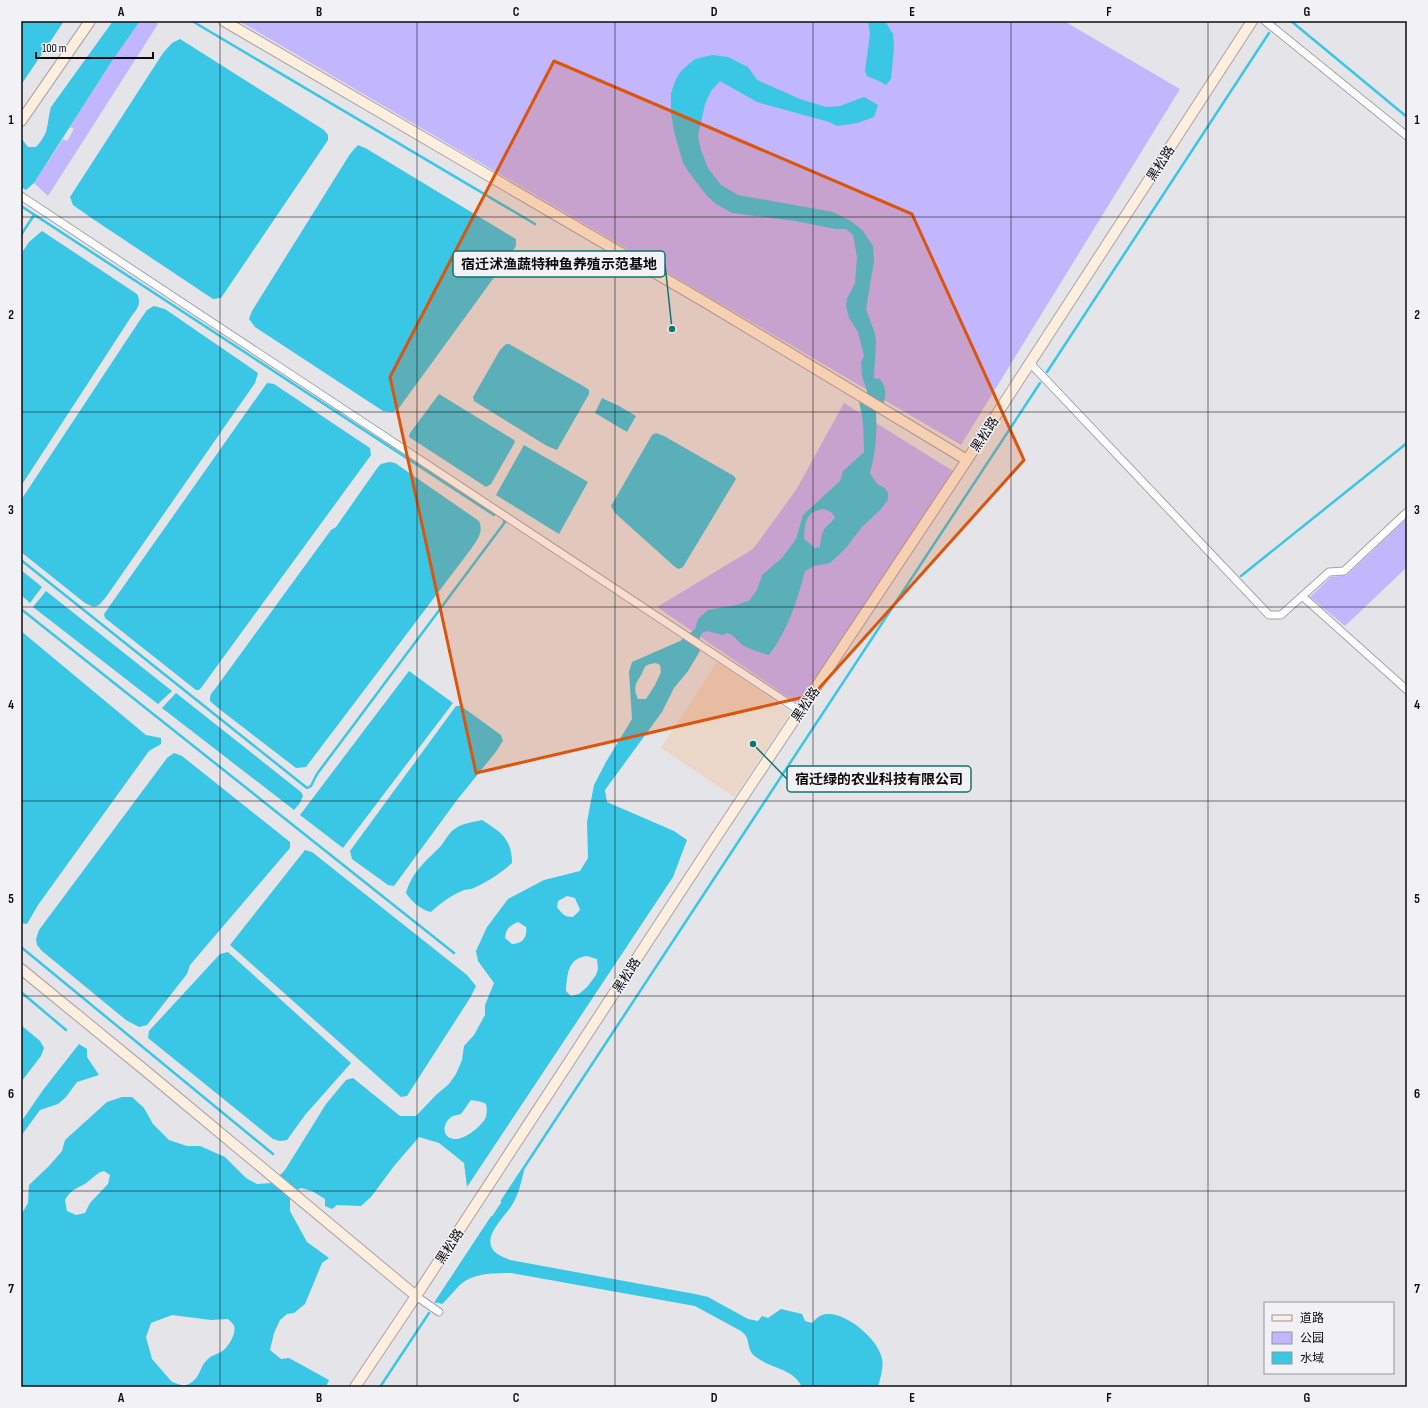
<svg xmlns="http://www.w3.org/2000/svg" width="1428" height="1408" viewBox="0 0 1428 1408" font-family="'Sofia Sans Condensed','Noto Sans SC',sans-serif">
	<rect width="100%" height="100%" fill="#e4e4e9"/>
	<!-- commercial -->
	<path fill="#ebd6c8" d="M 717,662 L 791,712 L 734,797 L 661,748 Z"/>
	<!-- green -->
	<path fill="#c2b6ff" d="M 140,21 L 154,21 L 158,24 L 48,196 L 34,183 L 63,139 L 67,141 L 74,129 L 70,127 L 110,64 Z
		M 239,21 L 1064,21 L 1180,89 L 961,445 Z
		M 844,403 L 953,471 L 802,702 L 795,702 L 657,607 L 753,549 L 796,490 Z
		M 1407,518 L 1407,567 L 1345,626 L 1310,597 L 1331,577 L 1347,575 Z"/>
	<!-- water -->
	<path fill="#3ac6e5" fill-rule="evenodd" d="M 21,21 L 64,21 L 21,85 Z
		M 113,21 L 140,21 L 110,64 L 34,183 L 26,190 L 21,187 L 21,138 L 28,147 L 36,147 C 50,132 46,126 51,107 Z
		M 868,21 L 885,21 L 893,34 L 894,48 L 891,79 L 886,85 L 879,81 L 867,76 L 865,71 L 870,34 Z
		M 180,39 L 324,130 L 328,135 L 328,140 L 221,298 L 213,299 L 93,219 L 73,205 L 70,197 L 163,53 L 172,43 Z
		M 712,55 L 728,57 L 748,67 L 757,80 L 800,99 L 826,107 L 840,106 L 864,97 L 878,105 L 874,117 L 857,123 L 837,126 L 829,122 L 757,102 L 720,81 L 711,91 L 705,104 L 698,136 L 701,150 L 708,168 L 721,185 L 738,195 L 833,212 L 851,221 L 863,231 L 873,246 L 874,261 L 866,309 L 875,334 L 876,342 L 874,378 L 880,379 C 887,389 886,395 883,406 L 867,397 L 867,391 L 862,376 L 861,362 L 864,356 L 858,332 L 849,318 L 846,306 L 847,299 L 855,283 L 857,257 L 853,235 L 846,229 L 835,229 L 796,221 L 732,213 L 716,204 L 707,196 L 688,171 L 683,163 L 674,131 L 671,113 L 671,93 L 676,79 L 681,71 L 695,59 Z
		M 358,145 L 367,149 L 516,239 L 516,246 L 511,254 L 399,408 L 393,412 L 383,411 L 255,327 L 249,319 L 252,311 L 350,154 Z
		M 42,231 L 137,294 C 142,304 137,309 131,317 L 21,486 L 21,254 L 29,242 Z
		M 154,306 L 165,309 L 258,373 L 255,383 L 106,597 L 99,605 L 94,607 L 85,603 L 21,552 L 21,500 L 138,323 L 147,310 Z
		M 506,344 L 509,344 L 585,387 L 589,390 L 589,394 L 557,450 L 547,446 L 474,401 L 473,397 L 500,350 Z
		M 267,383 L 274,384 L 370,448 L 371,455 L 201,688 L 199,690 L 196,690 L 105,618 L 104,614 Z
		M 439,394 L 514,440 L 515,442 L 491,484 L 486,487 L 409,437 L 410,433 Z
		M 602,398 L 619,406 L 636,416 L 627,432 L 595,413 Z
		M 859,401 L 876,411 C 877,435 876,450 870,473 L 877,484 L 885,488 L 888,493 L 888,500 L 880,510 L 862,527 L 845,549 L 830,563 L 814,566 L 805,571 C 797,601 788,630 769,655 C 761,653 752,650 744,646 C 738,642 735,636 728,633 L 722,635 L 707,631 L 702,633 L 697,645 L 700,651 L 688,671 L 674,688 L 662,712 L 605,790 L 607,802 L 674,831 L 687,840 L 673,877 L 467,1187 L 464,1163 L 439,1143 L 419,1137 L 394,1166 L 371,1197 L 361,1206 L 337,1205 L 332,1209 L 325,1206 L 325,1199 L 312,1191 L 301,1188 L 295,1191 L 290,1199 L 290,1211 L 307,1242 L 329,1258 L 322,1263 L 305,1304 L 294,1313 L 287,1314 L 280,1320 L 274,1333 L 270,1350 L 281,1359 L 289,1358 L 329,1380 L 326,1387 L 21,1387 L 21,1215 L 28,1203 L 29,1185 L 49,1166 L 62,1151 L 65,1140 L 107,1102 L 122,1097 L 132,1097 L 144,1108 L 153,1124 L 169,1140 L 187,1146 L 200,1146 L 225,1157 L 246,1178 L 257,1184 L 272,1183 L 285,1170 L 326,1104 L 346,1080 L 353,1078 L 400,1116 L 416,1116 L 436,1095 L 449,1084 L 456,1074 L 462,1060 L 464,1046 L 474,1035 L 485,1015 L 485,1005 L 494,983 L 478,961 L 476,951 L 487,927 L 508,899 L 544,880 L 580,871 L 588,858 L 587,822 L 594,785 L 606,762 L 632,719 L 629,672 L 632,662 L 680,641 L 695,629 L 698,619 L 708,610 L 736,605 L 749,601 L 757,590 L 762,575 L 782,558 L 796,539 L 803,515 L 840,481 L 843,471 L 864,452 L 863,422 ZM 824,509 L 831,512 L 835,517 C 833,522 829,523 826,527 C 821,532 821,541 820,547 L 815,548 L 804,539 C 805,523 805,511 824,509 ZM 656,663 L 660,665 L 661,672 L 655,685 L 646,699 L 638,699 C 634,690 634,685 640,677 C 646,668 641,665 656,663 ZM 567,896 L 575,898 C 576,902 579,906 580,910 L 573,917 C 565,917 562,914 557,907 L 558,901 ZM 518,922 L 526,927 C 528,937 522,944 512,944 L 505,938 C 506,929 509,926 518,922 ZM 587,956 L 597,959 L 598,969 L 596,975 L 587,987 L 579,994 L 571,996 L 566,991 C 567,974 568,958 587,956 ZM 471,1100 L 482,1102 L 486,1104 C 487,1108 487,1113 486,1117 C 482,1126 465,1140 454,1139 C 440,1137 443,1121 453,1116 C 455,1115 459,1115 461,1114 ZM 104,1171 L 110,1175 L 108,1184 L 90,1203 L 85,1213 L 76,1215 L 67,1211 L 65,1200 C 73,1186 80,1189 90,1180 C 96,1175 97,1173 104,1171 ZM 172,1315 L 211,1320 L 228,1319 C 230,1321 233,1323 234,1326 C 237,1334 227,1349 221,1352 C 217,1354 213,1355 209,1358 C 197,1368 203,1379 184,1386 L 172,1382 L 152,1359 L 146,1337 L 151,1323 Z
		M 656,433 L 664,436 L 734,476 L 736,479 L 683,567 L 679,569 L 675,567 L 615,513 L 611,506 L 652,435 Z
		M 524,445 L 588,482 L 559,534 L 496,495 Z
		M 389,462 L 395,463 L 479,521 C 484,532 477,540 471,549 L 312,759 L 306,767 L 296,768 L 218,708 L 210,701 C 210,695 211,693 215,689 L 331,530 L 336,527 L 378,467 L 381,464 Z
		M 21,570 L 42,587 L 30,603 L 21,595 Z
		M 46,591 L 172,691 L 158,704 L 33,607 Z
		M 21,631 L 146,735 L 161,738 L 161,744 L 149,751 L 38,905 L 27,924 L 21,923 Z
		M 409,671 L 453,703 L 343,848 L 300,815 Z
		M 176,693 L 301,792 L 303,796 L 300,803 L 294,810 L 162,708 Z
		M 456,706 L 461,706 L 501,735 L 503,741 L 495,753 L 457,800 L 394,886 L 388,885 L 352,859 L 350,851 Z
		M 174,753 L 182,756 L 290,842 L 290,848 L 190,965 L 187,974 L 147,1025 L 139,1027 L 126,1020 L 42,951 L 37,945 L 36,939 L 39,930 L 167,758 Z
		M 482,820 C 501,832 512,839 512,863 C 502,872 489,881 476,887 C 473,889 468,889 464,890 C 452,895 440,903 431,912 C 421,910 411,901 406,893 C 412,872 425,862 440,847 C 445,841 449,832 456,828 C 463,823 474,822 482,820 Z
		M 305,850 L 312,852 L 467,975 L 476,986 L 470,998 L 407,1096 L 401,1097 L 230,945 Z
		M 228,952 L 351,1063 L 305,1115 L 287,1140 L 280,1141 L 273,1139 L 148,1038 L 149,1031 L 220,954 Z
		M 21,1025 L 40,1041 L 44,1048 L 41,1056 L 21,1082 Z
		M 79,1044 L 87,1049 L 87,1057 L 99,1075 L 77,1082 L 66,1097 L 58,1104 L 40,1110 L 21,1136 L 21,1122 L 43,1090 Z
		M 525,1166 C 522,1179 519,1194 512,1205 C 505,1217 479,1239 496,1253 C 500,1256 506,1258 510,1260 L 695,1294 L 708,1297 L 748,1319 L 758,1321 L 762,1316 L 768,1318 L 781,1309 L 802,1314 L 805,1321 L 812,1323 C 817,1318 820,1314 828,1314 C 847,1313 879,1340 882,1359 C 884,1367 880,1379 878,1387 L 802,1387 C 793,1368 771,1369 756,1357 C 749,1353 749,1345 747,1338 C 746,1335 743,1333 741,1331 L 695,1306 L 511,1273 C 497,1273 477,1273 465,1281 C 457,1286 449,1298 442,1304 L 436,1302 Z"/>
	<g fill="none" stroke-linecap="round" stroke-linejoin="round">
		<!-- stream -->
		<path stroke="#3ac6e5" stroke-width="2.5" d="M 192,21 L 535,224
			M 1291,21 L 1407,117
			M 1276,22 L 1276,21
			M 21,206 L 494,515
			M 21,235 L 34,215
			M 1047,372 L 1269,33
			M 21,560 L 307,788 L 311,786 L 317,774 L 505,522 L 504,521
			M 1241,576 L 1407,443
			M 21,609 L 454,953
			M 21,947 L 273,1154
			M 21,992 L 66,1030
			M 502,1201 L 1040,383
			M 436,1302 L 492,1217
			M 380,1387 L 429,1313"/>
		<defs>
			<path id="street" d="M 1265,21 L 1407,136
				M 21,196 L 800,711
				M 1030,363 L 1269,615 L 1281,615 L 1329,572 L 1344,571 L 1407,512
				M 1302,596 L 1407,690
				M 416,1296 L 439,1312"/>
			<path id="secondary" d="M 224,21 L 710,305 L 967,460
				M 21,121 L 90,21
				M 21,969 L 147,1072 L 416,1296
				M 355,1387 L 416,1296 L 709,848 L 967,460 L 1252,21"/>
		</defs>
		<!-- street casing -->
		<use href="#street" stroke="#a4a4a9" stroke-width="9"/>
		<!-- secondary casing -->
		<use href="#secondary" stroke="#a4a4a9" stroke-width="12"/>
		<!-- street -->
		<use href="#street" stroke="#fff" stroke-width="7"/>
		<!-- secondary -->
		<use href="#secondary" stroke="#feeedd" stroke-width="10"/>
	</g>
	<!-- marked area -->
	<path fill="#dd550c" fill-opacity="0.2" stroke="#dd550c" stroke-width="3" stroke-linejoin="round" d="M 554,61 L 912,214 L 1024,460 L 813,695 L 476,773 L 390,377 Z"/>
	<!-- grid -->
	<path fill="none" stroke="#0d0d0f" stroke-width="1" stroke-opacity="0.55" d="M 220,21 L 220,1387M 417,21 L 417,1387M 615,21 L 615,1387M 813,21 L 813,1387M 1011,21 L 1011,1387M 1208,21 L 1208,1387M 21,217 L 1407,217M 21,412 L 1407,412M 21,607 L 1407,607M 21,801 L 1407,801M 21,996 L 1407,996M 21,1191 L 1407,1191"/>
	<g text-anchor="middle" stroke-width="3" stroke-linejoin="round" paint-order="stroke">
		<!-- street labels -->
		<g font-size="13" fill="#0d0d0f" stroke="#f2f1f6">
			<text transform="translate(1160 163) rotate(-57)" y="5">黑松路</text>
			<text transform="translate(984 434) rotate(-57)" y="5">黑松路</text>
			<text transform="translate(805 704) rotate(-56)" y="5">黑松路</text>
			<text transform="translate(626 975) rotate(-57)" y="5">黑松路</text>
			<text transform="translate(449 1246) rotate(-57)" y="5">黑松路</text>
		</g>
	</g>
	<!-- callouts -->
	<path fill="none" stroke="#0f766e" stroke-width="1.5" d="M672 329L665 264M753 744L787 779"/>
	<g fill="#0f766e" stroke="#f2f1f6" stroke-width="1.5">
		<circle cx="672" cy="329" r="4"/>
		<circle cx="753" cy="744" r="4"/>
	</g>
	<g fill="#f2f1f6" stroke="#0f766e" stroke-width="1.5">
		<rect x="453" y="251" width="212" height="26" rx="4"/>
		<rect x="787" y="766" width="184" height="26" rx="4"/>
	</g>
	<g font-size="14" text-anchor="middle" font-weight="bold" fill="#0d0d0f">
		<text x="559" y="269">宿迁沭渔蔬特种鱼养殖示范基地</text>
		<text x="879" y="784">宿迁绿的农业科技有限公司</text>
	</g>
	<!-- border -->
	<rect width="1428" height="1408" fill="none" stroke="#f2f1f6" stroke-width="44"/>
	<!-- legend -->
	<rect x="1264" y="1302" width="130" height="72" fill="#f2f1f6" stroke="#96969a"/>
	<rect x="1272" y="1315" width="20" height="6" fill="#feeedd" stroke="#96969a"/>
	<text x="1300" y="1322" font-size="12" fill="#0d0d0f">道路</text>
	<rect x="1272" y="1332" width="20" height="12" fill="#c2b6ff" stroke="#96969a"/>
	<text x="1300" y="1342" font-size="12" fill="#0d0d0f">公园</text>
	<rect x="1272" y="1352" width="20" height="12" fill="#3ac6e5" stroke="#96969a"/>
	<text x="1300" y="1362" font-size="12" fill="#0d0d0f">水域</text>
	<!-- scale -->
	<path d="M36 52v6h117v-6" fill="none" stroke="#0d0d0f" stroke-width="2"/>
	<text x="42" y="52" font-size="12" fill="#0d0d0f" stroke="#f2f1f6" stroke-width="3" paint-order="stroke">100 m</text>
	<rect x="22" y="22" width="1384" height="1364" fill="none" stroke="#0d0d0f" stroke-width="1.5"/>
	<g font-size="13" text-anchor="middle" font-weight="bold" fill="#0d0d0f">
		<text x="121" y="16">A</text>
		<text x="319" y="16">B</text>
		<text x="516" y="16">C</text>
		<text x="714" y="16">D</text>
		<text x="912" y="16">E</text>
		<text x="1109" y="16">F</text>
		<text x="1307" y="16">G</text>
		<text x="11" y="124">1</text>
		<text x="1417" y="124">1</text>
		<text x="11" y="319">2</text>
		<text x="1417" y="319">2</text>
		<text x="11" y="514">3</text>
		<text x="1417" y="514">3</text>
		<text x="11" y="709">4</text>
		<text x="1417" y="709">4</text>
		<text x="11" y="903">5</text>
		<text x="1417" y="903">5</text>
		<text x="11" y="1098">6</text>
		<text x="1417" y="1098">6</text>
		<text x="11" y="1293">7</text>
		<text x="1417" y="1293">7</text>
		<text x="121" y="1402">A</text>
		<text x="319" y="1402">B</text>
		<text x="516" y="1402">C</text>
		<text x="714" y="1402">D</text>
		<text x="912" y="1402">E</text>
		<text x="1109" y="1402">F</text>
		<text x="1307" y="1402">G</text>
	</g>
</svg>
